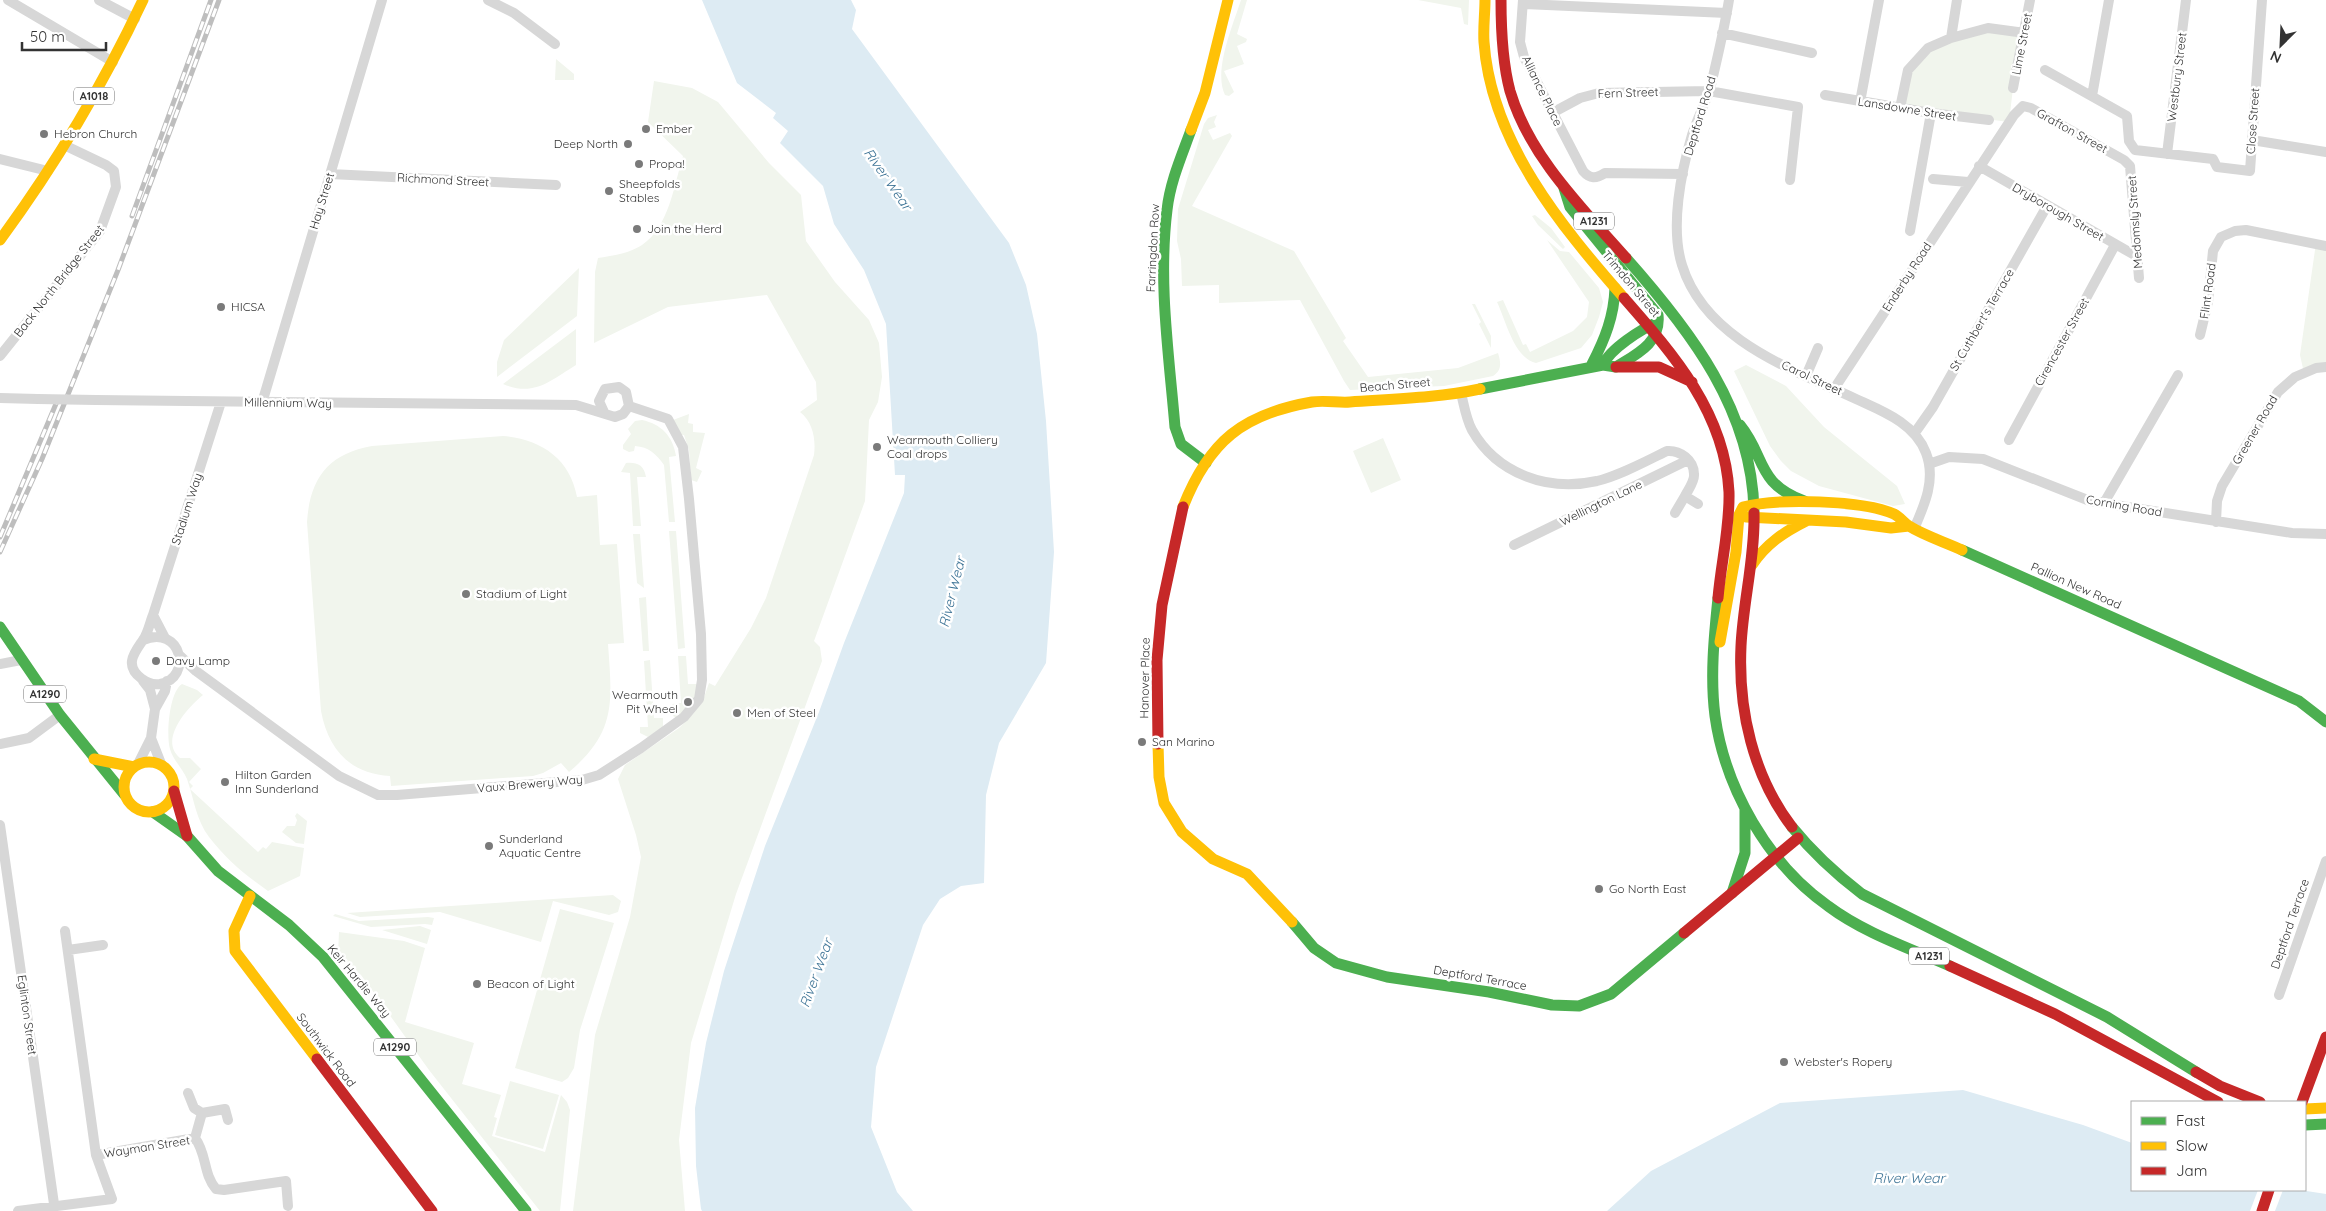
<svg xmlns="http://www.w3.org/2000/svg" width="2326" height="1211" viewBox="0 0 2326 1211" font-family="Quicksand,sans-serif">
	<rect width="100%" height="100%" fill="#fff"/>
	<!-- green -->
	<path fill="#f1f5ed" d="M 1241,0 L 1247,0 L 1237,34 L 1247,39 L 1246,42 L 1237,46 L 1244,64 L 1224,71 L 1234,92 L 1229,96 L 1225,95 C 1213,71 1233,25 1241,0 Z
		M 1418,0 L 1469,0 L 1468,25 L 1464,24 L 1461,8 Z
		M 1975,30 L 2025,33 L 2013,88 L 2009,122 L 1900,108 L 1908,70 L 1921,54 Z
		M 556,59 L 574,74 L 574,80 L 555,80 Z
		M 654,81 L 692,88 L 718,102 L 769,163 L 801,195 L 806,241 L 835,282 L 869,320 L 879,343 L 882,377 L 878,402 L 869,420 L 865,501 L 814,641 L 820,647 L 822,661 L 736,894 L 691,1043 L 679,1140 L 685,1211 L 573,1211 L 595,1035 L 630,917 L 641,857 L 636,835 L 618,779 L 625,765 L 679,728 L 692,715 L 702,703 L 709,683 L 715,686 L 751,628 L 766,598 L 814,455 C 816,440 813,422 800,412 L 817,400 L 816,382 L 767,295 L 668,307 L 594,343 L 595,272 L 598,258 C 612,256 630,253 642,245 C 669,227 674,185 683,156 L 648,122 Z
		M 1217,115 L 1214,122 L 1216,127 L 1208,130 L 1213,140 L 1230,133 L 1232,136 L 1192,206 L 1294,251 L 1346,338 L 1343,341 L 1368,377 L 1458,368 L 1498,353 C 1501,363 1502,370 1493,376 L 1444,386 L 1350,390 L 1344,381 L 1300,300 L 1219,303 L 1219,285 L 1182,286 L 1181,259 L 1177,241 L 1178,209 L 1204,124 L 1208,118 Z
		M 1535,215 L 1551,228 L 1565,247 L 1563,249 L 1538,225 L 1532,216 Z
		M 1547,240 L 1560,251 L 1569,252 L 1599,288 L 1603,302 L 1599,317 L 1592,335 L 1581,348 L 1536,363 C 1514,358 1506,321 1497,302 L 1503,300 L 1523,345 L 1526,344 L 1530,352 L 1573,331 L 1587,317 L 1589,302 Z
		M 2316,243 L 2326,246 L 2326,367 L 2304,373 L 2300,355 Z
		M 579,268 L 577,316 L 497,377 L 497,362 L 504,340 Z
		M 1472,304 L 1475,304 L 1491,336 L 1491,348 L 1479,324 L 1481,322 Z
		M 576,329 L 576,365 C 550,381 534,397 503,384 Z
		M 1746,365 L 1786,386 L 1824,427 L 1897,486 L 1905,504 L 1893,506 L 1819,486 L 1791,471 L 1781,461 L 1770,446 L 1734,371 Z
		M 689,414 L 688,423 L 693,424 L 693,432 L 705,433 L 696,468 L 702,471 L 697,482 L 691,480 L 689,450 L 684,435 L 681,435 L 673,420 Z
		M 642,420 C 661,424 673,436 676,456 L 669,457 L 675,522 L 669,522 L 664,465 C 656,454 649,447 635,446 L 634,451 L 629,452 L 623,449 L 623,445 L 631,434 L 628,429 L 635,421 Z
		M 503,436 C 540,439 570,458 577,497 L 597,495 L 600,545 L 617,544 L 624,643 L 608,644 C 612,701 617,732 569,772 L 561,763 L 543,773 L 533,776 L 391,786 L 390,776 C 350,774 328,749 321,711 L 307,522 C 310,478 328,454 372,446 Z
		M 1383,438 L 1401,480 L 1371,493 L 1353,451 Z
		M 626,463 C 637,462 644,465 646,477 L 637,477 L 641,526 L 633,526 L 630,473 L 621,472 Z
		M 669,531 L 676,531 L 685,648 L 678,649 Z
		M 633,534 L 640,534 L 644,588 L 637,583 Z
		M 646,597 L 649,651 L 643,651 L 639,598 Z
		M 678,656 L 686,656 L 688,684 L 698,684 L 697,695 L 677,718 L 673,716 L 672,704 L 681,703 Z
		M 650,660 L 654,718 L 663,718 L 663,727 L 648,737 L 640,733 L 640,727 L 648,727 L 644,661 Z
		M 182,684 L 197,690 L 203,695 C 188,707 158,740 180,758 L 190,758 L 201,769 L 189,782 L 193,786 L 190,789 L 258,852 L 263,847 L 266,849 L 272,842 L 304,848 L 300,876 L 268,891 C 245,875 226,859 209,837 C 196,820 194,799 187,779 C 183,769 173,760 170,749 C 166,736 169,692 182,684 Z
		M 297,813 L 307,821 L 304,844 L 296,843 L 282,832 L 287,826 L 295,826 L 297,820 L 295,816 Z
		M 613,895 L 621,901 L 618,912 L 609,915 L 553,901 L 541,942 L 440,912 L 360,917 L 347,913 Z
		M 560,909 L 614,923 L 580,1030 L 574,1068 L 568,1078 L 562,1082 L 515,1068 Z
		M 335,914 L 359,921 L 428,917 L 434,918 L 432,925 L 425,924 L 371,927 L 333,916 Z
		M 420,926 L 431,930 L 427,944 L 382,930 Z
		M 339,932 L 404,941 L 425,948 L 405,1022 L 474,1043 L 462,1084 L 501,1095 L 494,1117 L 497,1118 L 492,1136 L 545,1152 L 561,1095 L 567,1102 L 570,1110 L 560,1211 L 540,1211 L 429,1070 L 361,975 L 338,954 Z
		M 510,1081 L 559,1095 L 543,1149 L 495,1135 Z"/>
	<!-- water -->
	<path fill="#ddebf3" d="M 702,0 L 851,0 L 856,10 L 852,29 L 1009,243 L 1026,285 L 1037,334 L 1046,421 L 1054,552 L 1046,663 L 999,743 L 986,795 L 984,883 L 961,886 L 940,899 L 923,925 L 876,1067 L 871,1127 L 897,1192 L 913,1211 L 702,1211 L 701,1209 L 696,1166 L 695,1108 L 706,1043 L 724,971 L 765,846 L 819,712 L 844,643 L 904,493 L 905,475 L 895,475 L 886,324 L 864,270 L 834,224 L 823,186 L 780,143 L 788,131 L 773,118 L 776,113 L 737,83 Z
		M 1963,1090 L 2083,1125 L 2132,1143 L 2132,1190 L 2300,1190 L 2326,1194 L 2326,1211 L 1607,1211 L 1651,1171 L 1780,1103 Z"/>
	<!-- pier -->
	<path fill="#fff" d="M 2258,1190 L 2283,1190 L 2275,1211 L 2250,1211 Z"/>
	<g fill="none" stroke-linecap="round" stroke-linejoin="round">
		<!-- street -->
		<path stroke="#d7d7d7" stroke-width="10" d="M 8,0 L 113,62
			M 99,0 L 135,19
			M 488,0 L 514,13 L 555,44
			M 1523,0 L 1520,42 L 1524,57 L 1583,171 C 1590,179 1596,179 1605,173 L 1683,174
			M 1729,0 C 1724,30 1717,60 1710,89 C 1705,104 1697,119 1692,135 C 1681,172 1670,227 1682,265 C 1705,340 1792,369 1856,399 C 1882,411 1915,423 1926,453 C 1936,479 1925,504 1914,529
			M 1524,4 L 1727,13
			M 1722,33 L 1812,53
			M 1951,38 L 1957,0
			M 2045,70 L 2127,116 L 2129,141 L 2135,150 L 2213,159 L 2217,167 L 2250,171 L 2262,0
			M 2013,88 L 2030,0
			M 1825,95 L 1931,113 L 1989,120
			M 2092,96 L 2109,0
			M 1860,102 L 1879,0
			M 1900,108 L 1908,70 L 1928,48 L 1951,38 L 1988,28 L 2025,33
			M 1552,113 L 1580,98 L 1599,93 L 1709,91 L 1798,107 L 1790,180
			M 2252,140 L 2326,152
			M 2167,154 L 2186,0
			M 0,159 L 48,171
			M 1979,166 L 2138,257
			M 330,174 L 556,185
			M 1933,179 L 1968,182
			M 1910,231 L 1931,113
			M 2200,335 L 2208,302 L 2213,251 L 2221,237 L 2235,231 L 2246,230 L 2326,246
			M 0,356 L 100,231 L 116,187 L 114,171 L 106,165 L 64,145
			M 1806,376 L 1818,348
			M 1834,389 L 2014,115 L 2023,106 L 2031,108 L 2124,160 L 2130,166 L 2139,278
			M 1461,393 C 1464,405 1466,419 1472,430 C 1497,474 1548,492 1597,481 C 1621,475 1644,462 1667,451 C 1680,450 1694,460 1694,474 C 1695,481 1688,490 1685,496
			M 0,398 L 38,399
			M 96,400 L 576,405 L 615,417 L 623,414 L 629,406 L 626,392 L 619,387 L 605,389 L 599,401 L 604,412
			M 262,403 L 382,0
			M 1914,434 L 1933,407 L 2047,206
			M 2009,440 L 2115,245
			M 1929,464 L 1949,457 L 1983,459 L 2090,501 L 2292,533 L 2326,534
			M 2104,503 L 2178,375
			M 1675,513 L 1685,496 L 1698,504
			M 2216,522 L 2217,501 L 2222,486 L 2278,392 L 2295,377 L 2316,368 L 2326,367
			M 1514,545 L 1688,460
			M 153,615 L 165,638
			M 143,640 C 182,624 193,678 160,684 C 153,685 147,683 142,679 C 123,665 135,652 143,640 C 148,633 150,622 153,615 L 221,402
			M 179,655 L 196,671 L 339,776 L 378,795 L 397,795 L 582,780 L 599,775 L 641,748 L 684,717 L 699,699 L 702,680 L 701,634 L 689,499 L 683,447 L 668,419 L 629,406
			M 0,664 L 21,660
			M 143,681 L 150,690 L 155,709
			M 151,738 L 162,766
			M 0,744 L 29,738 L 60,715
			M 138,764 L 151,738 L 155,709 L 165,691 L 167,681
			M 0,825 L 55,1211
			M 68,950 L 103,945
			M 2279,995 L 2326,861
			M 188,1093 L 194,1108 L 202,1113
			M 202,1113 L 225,1109 L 228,1120
			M 195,1138 L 202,1113
			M 96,1155 L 195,1138 C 207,1154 203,1174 216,1189 L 224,1190 L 286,1181 L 288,1206
			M 18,1211 L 112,1199 L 96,1155 L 65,931"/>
		<!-- fast -->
		<path stroke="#4caf50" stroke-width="11" d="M 1191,130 C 1182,155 1170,182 1167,210 C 1158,282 1169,355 1175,427 L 1181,444 L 1206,463
			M 1626,258 C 1690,330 1753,411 1754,513
			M 1592,364 C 1605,339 1614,316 1615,288
			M 1603,365 C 1610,349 1641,329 1658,322
			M 1480,389 L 1603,365 L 1616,367 C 1637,354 1661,343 1658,315 L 1570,207 L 1564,188
			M 1740,425 C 1766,457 1756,483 1804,501
			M 1962,550 L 2299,701 L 2326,722
			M 1718,598 C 1714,637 1710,677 1715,716 C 1725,788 1768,864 1828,906 C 1864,933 1909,948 1950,966
			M 0,627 L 60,715 L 124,794
			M 153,812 L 187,836 L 218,871 L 289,925 L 323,957 L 526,1211
			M 1792,827 C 1813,853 1836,874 1862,894 L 2107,1017 L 2196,1072
			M 1732,893 L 1745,853 L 1745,809
			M 1292,922 L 1314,948 L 1336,963 L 1387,977 L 1489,992 L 1552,1005 L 1579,1006 L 1611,994 L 1684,933
			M 2305,1125 L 2326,1124"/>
		<!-- slow -->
		<path stroke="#ffc107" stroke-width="11" d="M 1485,0 C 1485,14 1483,28 1484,42 C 1491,142 1561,226 1624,298
			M 1191,130 L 1205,93 L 1228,0
			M 0,240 C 56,164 103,85 143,0
			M 1183,507 C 1209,441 1243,414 1312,402 C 1325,400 1338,403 1350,402 C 1393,399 1438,398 1480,389
			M 1746,517 L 1846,522 L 1891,528 L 1909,526
			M 1752,565 C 1766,544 1784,532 1806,521
			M 1720,642 L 1736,552 L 1739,515 L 1743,507 C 1777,498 1863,500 1894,514 C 1900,517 1904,523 1909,526 C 1925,536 1945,542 1962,550
			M 1158,744 L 1159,777 L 1164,803 L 1182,832 L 1213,859 L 1247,874 L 1292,922
			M 94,759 L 134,767
			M124 787a25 25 0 1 1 50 0a25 25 0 1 1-50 0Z
			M 250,896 L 234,931 L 235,951 L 317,1059
			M 2305,1109 L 2326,1108"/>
		<!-- jam -->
		<path stroke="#c62828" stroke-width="11" d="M 1501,0 C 1501,30 1502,61 1510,91 C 1529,156 1582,208 1626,258
			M 1624,298 C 1674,355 1725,413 1729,492 C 1730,527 1721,563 1718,598
			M 1616,367 L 1659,367 L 1692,382
			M 1754,513 C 1755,558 1743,602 1741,646 C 1738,710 1753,776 1792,827
			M 1158,744 L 1157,660 L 1162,605 L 1183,507
			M 174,791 L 187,836
			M 1684,933 L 1798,838
			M 1950,966 L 2055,1014 L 2218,1102
			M 317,1059 L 432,1211
			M 2196,1072 L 2220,1086 L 2260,1102
			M 2302,1102 L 2326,1037
			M 2262,1211 L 2269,1190"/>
		<defs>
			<path id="rail" d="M 132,216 L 211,0
				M 0,537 L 58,399
				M 0,552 L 42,459 L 118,270 L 219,0"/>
		</defs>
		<!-- rail casing -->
		<use href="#rail" stroke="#bebebe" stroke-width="5"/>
		<!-- rail -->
		<use href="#rail" stroke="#fff" stroke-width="3" stroke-dasharray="9" stroke-linecap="butt"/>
		<!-- street-bridge -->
		<path stroke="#d7d7d7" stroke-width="10" d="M 38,399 L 96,400"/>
	</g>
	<!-- markers -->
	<g fill="#7a7a7a" stroke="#fff" stroke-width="2">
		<circle cx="646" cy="129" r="5"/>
		<circle cx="44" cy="134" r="5"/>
		<circle cx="628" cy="144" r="5"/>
		<circle cx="639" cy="164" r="5"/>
		<circle cx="609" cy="191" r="5"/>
		<circle cx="637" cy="229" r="5"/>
		<circle cx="221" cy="307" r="5"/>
		<circle cx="877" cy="447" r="5"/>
		<circle cx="466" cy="594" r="5"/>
		<circle cx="156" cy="661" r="5"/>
		<circle cx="688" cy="702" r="5"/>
		<circle cx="737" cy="713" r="5"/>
		<circle cx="1142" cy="742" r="5"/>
		<circle cx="225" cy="782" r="5"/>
		<circle cx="489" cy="846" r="5"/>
		<circle cx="1599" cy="889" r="5"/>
		<circle cx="477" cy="984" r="5"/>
		<circle cx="1784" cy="1062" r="5"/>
	</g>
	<g text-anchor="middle" stroke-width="5" stroke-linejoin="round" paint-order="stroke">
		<!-- shield labels -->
		<g fill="#fff" stroke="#707070" stroke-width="1">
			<rect x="74" y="87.5" width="40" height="17" rx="4"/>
			<rect x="1574" y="212.5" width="40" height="17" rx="4"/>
			<rect x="24" y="685.5" width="42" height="17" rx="4"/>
			<rect x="1909" y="947.5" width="40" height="17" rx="4"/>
			<rect x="374" y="1038.5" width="42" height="17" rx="4"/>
		</g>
		<g font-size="11" font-weight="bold" fill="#333">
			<text x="94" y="100">A1018</text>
			<text x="1594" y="225">A1231</text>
			<text x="45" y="698">A1290</text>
			<text x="1929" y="960">A1231</text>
			<text x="395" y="1051">A1290</text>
		</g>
		<!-- street labels -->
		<g font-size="12" fill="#333" stroke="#fff">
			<text transform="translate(2022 44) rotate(-79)" y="4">Lime Street</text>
			<text transform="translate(2177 77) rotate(-83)" y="4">Westbury Street</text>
			<text transform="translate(1542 91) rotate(64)" y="4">Alliance Place</text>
			<text transform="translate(1628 93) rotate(-2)" y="4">Fern Street</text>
			<text transform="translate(1907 109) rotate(9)" y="4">Lansdowne Street</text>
			<text transform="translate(1700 116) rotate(-73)" y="4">Deptford Road</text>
			<text transform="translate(2253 121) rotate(-86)" y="4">Close Street</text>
			<text transform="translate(2072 131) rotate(29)" y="4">Grafton Street</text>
			<text transform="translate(443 180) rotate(3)" y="4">Richmond Street</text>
			<text transform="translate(322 201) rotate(-73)" y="4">Hay Street</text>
			<text transform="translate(2058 212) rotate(30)" y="4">Dryborough Street</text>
			<text transform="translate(2135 222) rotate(-94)" y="4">Medomsly Street</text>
			<text transform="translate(1153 248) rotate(-87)" y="4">Farringdon Row</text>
			<text transform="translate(1907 277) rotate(-57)" y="4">Enderby Road</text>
			<text transform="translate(59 281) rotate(-52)" y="4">Back North Bridge Street</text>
			<text transform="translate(1631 284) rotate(50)" y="4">Trimdon Street</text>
			<text transform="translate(2208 291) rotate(-82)" y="4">Flint Road</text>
			<text transform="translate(1982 320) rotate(-60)" y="4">St Cuthbert's Terrace</text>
			<text transform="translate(2062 342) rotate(-61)" y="4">Cirencester Street</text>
			<text transform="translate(1812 378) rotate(25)" y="4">Carol Street</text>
			<text transform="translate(1395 385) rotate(-5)" y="4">Beach Street</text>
			<text transform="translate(288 403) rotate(1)" y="4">Millennium Way</text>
			<text transform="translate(2255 430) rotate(-60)" y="4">Greener Road</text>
			<text transform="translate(1601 503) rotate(-26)" y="4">Wellington Lane</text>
			<text transform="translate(2124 506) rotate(10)" y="4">Corning Road</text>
			<text transform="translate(187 509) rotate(-72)" y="4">Stadium Way</text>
			<text transform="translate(2076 586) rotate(24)" y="4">Pallion New Road</text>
			<text transform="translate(1145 678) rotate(-89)" y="4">Hanover Place</text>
			<text transform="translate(530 784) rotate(-5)" y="4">Vaux Brewery Way</text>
			<text transform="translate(2290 924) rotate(-71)" y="4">Deptford Terrace</text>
			<text transform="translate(1480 978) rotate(10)" y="4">Deptford Terrace</text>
			<text transform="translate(359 981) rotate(50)" y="4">Keir Hardie Way</text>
			<text transform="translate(27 1015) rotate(82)" y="4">Eglinton Street</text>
			<text transform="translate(326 1050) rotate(53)" y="4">Southwick Road</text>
			<text transform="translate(147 1147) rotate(-9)" y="4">Wayman Street</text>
		</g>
		<!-- poi labels -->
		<g font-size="12" fill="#333" stroke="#fff" text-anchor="start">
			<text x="656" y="133">Ember</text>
			<text x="54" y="138">Hebron Church</text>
			<text x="618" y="148" text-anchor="end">Deep North</text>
			<text x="649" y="168">Propa!</text>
			<text x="619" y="188">Sheepfolds<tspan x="619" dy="14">Stables</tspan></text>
			<text x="647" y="233">Join the Herd</text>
			<text x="231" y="311">HICSA</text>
			<text x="887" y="444">Wearmouth Colliery<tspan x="887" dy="14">Coal drops</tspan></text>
			<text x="476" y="598">Stadium of Light</text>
			<text x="166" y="665">Davy Lamp</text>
			<text x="678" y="699" text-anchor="end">Wearmouth<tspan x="678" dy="14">Pit Wheel</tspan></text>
			<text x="747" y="717">Men of Steel</text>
			<text x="1152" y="746">San Marino</text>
			<text x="235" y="779">Hilton Garden<tspan x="235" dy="14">Inn Sunderland</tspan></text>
			<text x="499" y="843">Sunderland<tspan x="499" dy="14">Aquatic Centre</tspan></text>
			<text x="1609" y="893">Go North East</text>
			<text x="487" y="988">Beacon of Light</text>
			<text x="1794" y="1066">Webster's Ropery</text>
		</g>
		<!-- water labels -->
		<g font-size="14" font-style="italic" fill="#3f7597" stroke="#fff">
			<text transform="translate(888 179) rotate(55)" y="5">River Wear</text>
			<text transform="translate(952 592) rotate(-76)" y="5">River Wear</text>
			<text transform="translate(816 973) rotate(-70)" y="5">River Wear</text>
			<text x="1909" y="1183">River Wear</text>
		</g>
	</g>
	<!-- legend -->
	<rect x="2131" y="1101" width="175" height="90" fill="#ffffff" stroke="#adadad"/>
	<rect x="2141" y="1117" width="25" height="8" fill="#4caf50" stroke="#adadad"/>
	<text x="2176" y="1126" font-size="15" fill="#333333">Fast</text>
	<rect x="2141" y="1142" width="25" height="8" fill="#ffc107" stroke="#adadad"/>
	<text x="2176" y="1151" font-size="15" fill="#333333">Slow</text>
	<rect x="2141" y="1167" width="25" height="8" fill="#c62828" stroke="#adadad"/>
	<text x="2176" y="1176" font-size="15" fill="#333333">Jam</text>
	<!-- north arrow -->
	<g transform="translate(2281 45) rotate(204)" stroke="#ffffff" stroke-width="4" paint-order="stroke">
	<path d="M0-4L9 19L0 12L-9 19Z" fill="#333333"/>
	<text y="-8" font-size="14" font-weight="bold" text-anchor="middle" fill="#333333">N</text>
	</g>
	<!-- scale -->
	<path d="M22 42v8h84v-8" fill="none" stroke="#333333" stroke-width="2.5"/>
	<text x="30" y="42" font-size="15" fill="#333333" stroke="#ffffff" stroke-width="4" paint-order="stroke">50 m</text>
</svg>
